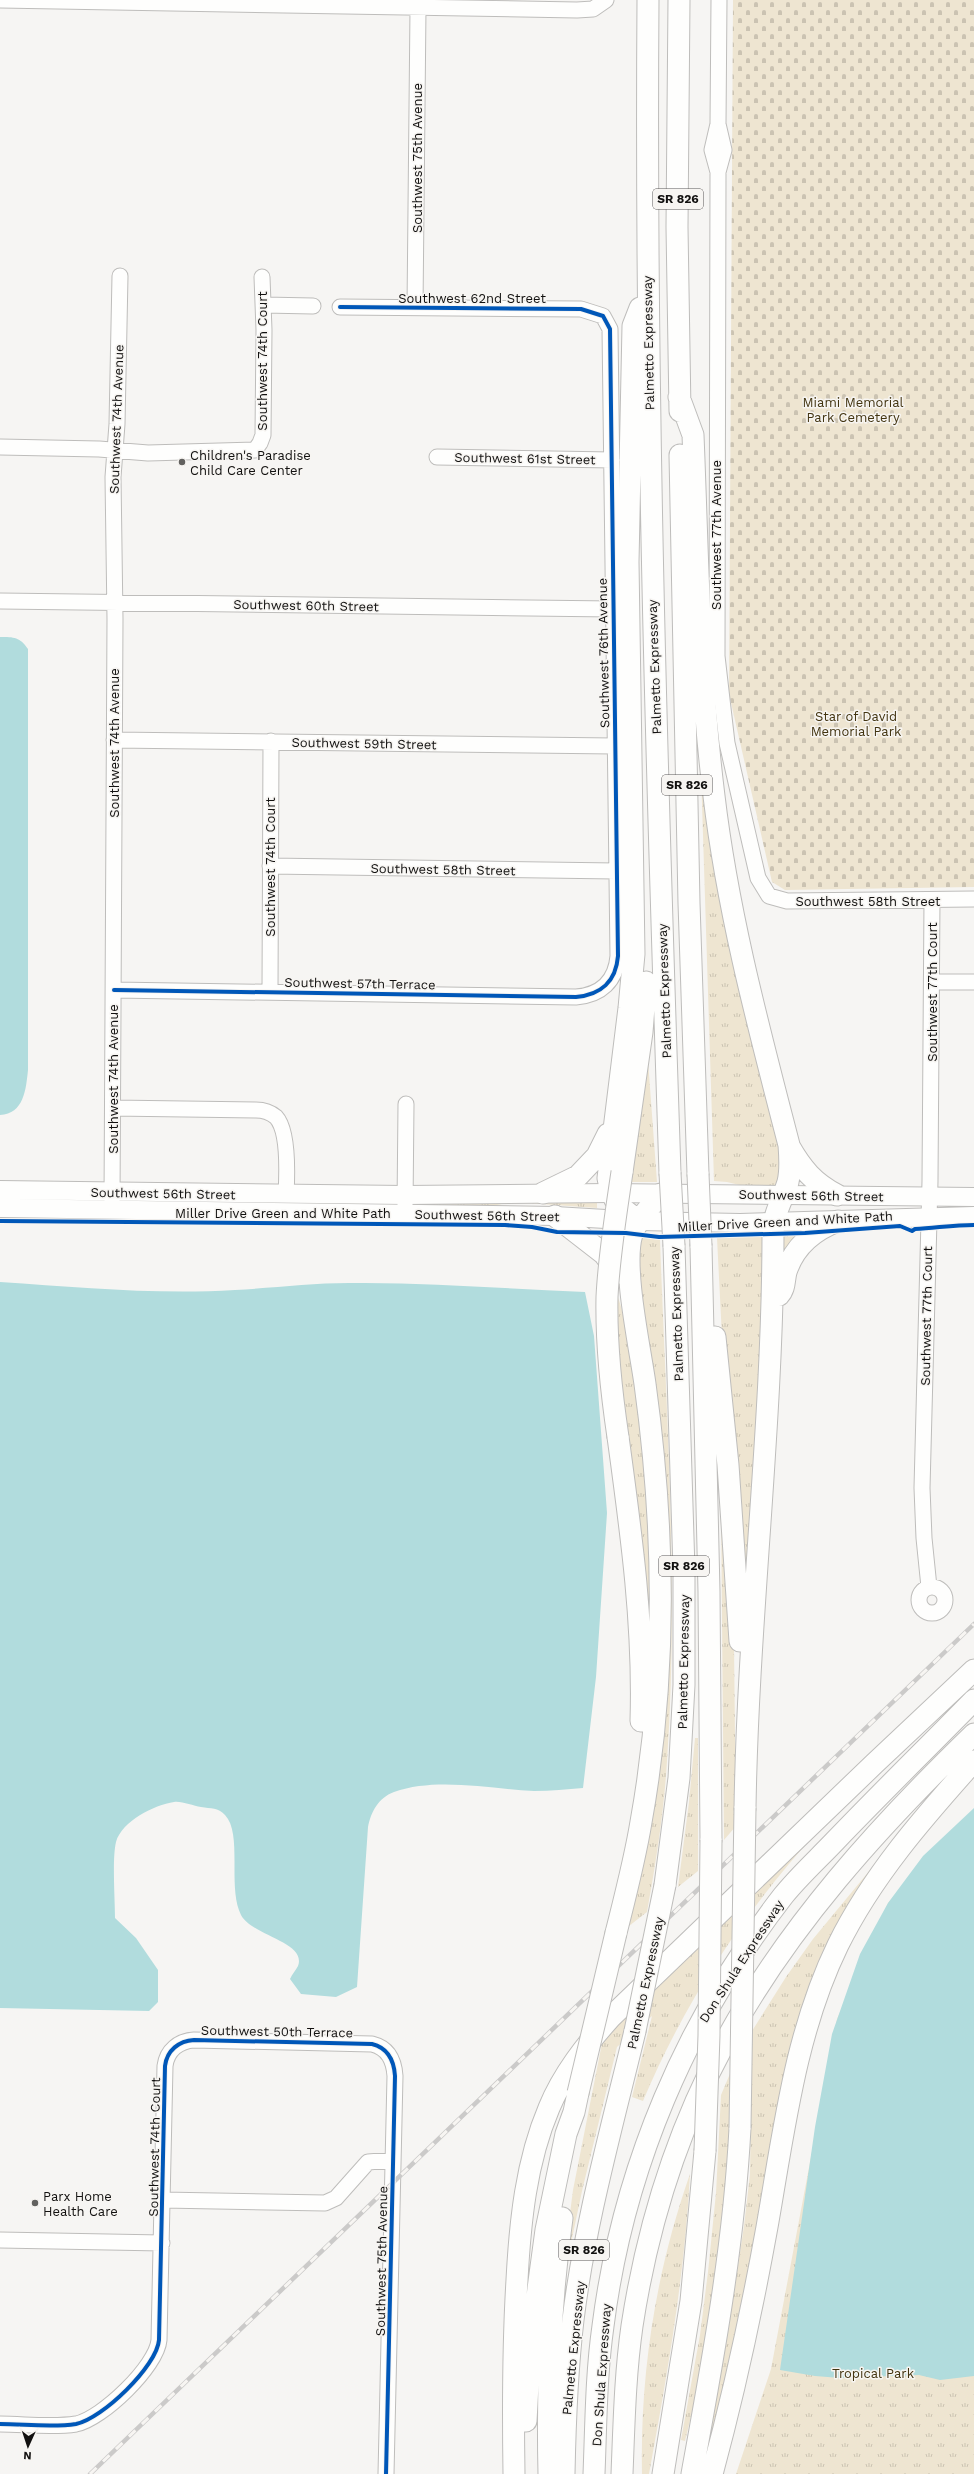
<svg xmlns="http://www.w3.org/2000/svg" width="974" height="2474" viewBox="0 0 974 2474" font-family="'Work Sans',sans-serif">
	<defs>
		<pattern id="grass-tufts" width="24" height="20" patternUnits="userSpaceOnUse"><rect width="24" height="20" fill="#eee5d1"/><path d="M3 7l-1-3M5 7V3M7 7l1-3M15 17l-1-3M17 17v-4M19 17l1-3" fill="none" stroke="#cbc3b2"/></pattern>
		<pattern id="cemetery-stones" width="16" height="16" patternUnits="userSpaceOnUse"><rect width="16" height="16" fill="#eee5d1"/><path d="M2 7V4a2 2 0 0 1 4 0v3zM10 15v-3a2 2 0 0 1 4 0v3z" fill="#cbc3b2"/></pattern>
	</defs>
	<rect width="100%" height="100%" fill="#f6f5f3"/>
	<!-- grass -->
	<path fill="url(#grass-tufts)" d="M 700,741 L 783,1163 L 778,1186 L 752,1188 L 727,1182 L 714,1181 Z
		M 647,1047 L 657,1182 L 628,1182 Z
		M 597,1199 L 597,1208 L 513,1202 L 471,1210 L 427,1207 L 419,1202 Z
		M 804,1235 L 783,1261 L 779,1236 Z
		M 767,1236 L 755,1435 L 753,1527 L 748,1590 L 722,1337 L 717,1238 Z
		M 639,1237 L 660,1240 C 666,1413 679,1588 667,1761 C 664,1812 656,1862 647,1912 L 629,1926 L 660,1764 L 640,1294 Z
		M 614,1288 C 624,1308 626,1333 630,1355 C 648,1453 651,1552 649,1651 L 625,1436 Z
		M 721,1506 L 734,1644 L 736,1826 L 724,1840 Z
		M 695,1738 L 698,1738 L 698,1871 L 678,1887 L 689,1802 Z
		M 974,1809 L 974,2474 L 736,2474 L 771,2369 L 837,2019 L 888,1903 Z
		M 817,1832 C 744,1912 685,2001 643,2101 L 632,2097 L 652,2016 L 617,2047 L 582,2191 L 566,2267 L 569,2221 L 573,2190 L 604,2033 Z
		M 875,1864 L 841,1928 L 747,2289 L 711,2446 L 707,2444 L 726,2345 L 744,2226 L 750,2174 L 752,2031 L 786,1977 L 813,1939 Z
		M 732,2069 C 730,2194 716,2319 685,2441 L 681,2440 L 700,2335 L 708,2272 L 716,2193 L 721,2095 Z
		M 690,2174 C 685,2274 667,2376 649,2474 L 642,2474 C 640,2372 656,2271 690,2174 Z"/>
	<!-- cemetery -->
	<path fill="url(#cemetery-stones)" d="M 733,0 L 974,0 L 974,887 L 785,890 L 772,882 L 729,694 Z"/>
	<!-- water -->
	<path fill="#b1dcdd" d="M 0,637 C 14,637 20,637 28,649 L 28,1070 C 26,1089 24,1114 0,1115 Z
		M 0,1282 C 78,1287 157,1295 235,1290 C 273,1288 311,1283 349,1283 C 428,1282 507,1289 585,1292 L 594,1336 L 607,1513 L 596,1677 L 583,1788 C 567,1789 551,1791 534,1791 C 489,1789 437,1777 394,1792 C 378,1798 371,1812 368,1827 L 357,1987 L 336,1997 L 301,1994 L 290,1979 C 292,1974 296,1970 298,1966 C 307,1942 252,1936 241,1915 C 227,1887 243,1834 225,1815 C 218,1807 211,1809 201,1807 C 193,1806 182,1801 174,1802 C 154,1805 122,1821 116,1842 C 112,1859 115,1899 115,1918 L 136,1938 L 158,1970 L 158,2002 L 149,2011 L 0,2008 Z
		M 974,1808 L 974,2376 L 940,2380 L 919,2375 L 840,2378 L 815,2376 L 780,2370 L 815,2127 L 832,2034 L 860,1954 L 888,1903 L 923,1856 Z"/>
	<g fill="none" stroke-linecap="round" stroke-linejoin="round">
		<defs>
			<path id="minor" d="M 0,0 L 577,10 L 593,9 L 606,0
				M 718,124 L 724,150 L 718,172 L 717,656 L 727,743 L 758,878 L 769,896 L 787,901 L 974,899
				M 718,172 L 712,150 L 718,124 L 719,0
				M 264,305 L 313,306
				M 415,308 L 418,8
				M 0,447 L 99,449 L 148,453 L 255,450 L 260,443 L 263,435 L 264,330 L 262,277
				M 437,457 L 612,460
				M 0,601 L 613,609
				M 114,740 L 614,746
				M 270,866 L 616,871
				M 932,982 L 974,982
				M 114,990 L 576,997 C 601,995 616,981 618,956 L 610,329 L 603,316 L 581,309 L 340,307
				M 270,992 L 271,741
				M 113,1108 L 256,1110 C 263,1110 270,1112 276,1117 C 289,1131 287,1176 286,1194
				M 112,1203 L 115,619 L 113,477 L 117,424 L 120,276
				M 405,1207 L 406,1104
				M 929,1587 L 924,1538 L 922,1488 L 930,1181 L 932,900
				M919 1600a13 13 0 1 1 26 0a13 13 0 1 1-26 0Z
				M 163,2200 L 325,2203 L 336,2198 L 368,2162 L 393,2160
				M 0,2240 L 162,2243
				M 0,2424 C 24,2424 52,2428 76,2424 C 102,2419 157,2366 159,2340 L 165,2066 C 167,2050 179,2041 194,2040 L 372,2044 C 388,2048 394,2060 395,2076 L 386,2474"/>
			<path id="major" d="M 0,1190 L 405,1195 L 610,1193 L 974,1197
				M 0,1208 L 555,1216 L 639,1221 L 740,1223 L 974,1216"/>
			<path id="highway" d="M 648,0 C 645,391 657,782 670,1173
				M 679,0 L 677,227 L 680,411
				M 679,397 L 693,435 C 698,555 699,676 714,796 C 728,914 759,1029 789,1145 C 790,1158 791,1170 788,1182 C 783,1199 773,1214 773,1233 C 773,1425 748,1616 745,1808
				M 680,455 L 689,903 L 698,1174
				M 789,1146 C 802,1169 814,1183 837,1195
				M 622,1172 L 642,1032 L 646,982
				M 543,1193 L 578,1176 L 597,1156 L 608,1134
				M 555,1216 L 604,1254 L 618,1273
				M 639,1221 C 619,1207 612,1202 608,1178 L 629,1008 L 634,954 L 628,562 L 633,326 L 640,308
				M 701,1246 L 709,1592 L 711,1840
				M 779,1295 C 785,1289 784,1280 786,1272 C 794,1247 814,1230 838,1221
				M 715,1337 L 728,1465 L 740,1641
				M 618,1437 C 631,1532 644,1625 641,1721
				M 665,1885 L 679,1778 L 684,1685 L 684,1570 L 674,1246
				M 616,1933 C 625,1897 635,1859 641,1822 C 667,1678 665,1529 645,1384 C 640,1348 622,1266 632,1234 C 638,1219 651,1206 661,1194
				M 526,2421 L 530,2348 L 546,2230 L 566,2134 L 574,2112 L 578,2093
				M 514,2474 C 513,2409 513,2345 517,2280 C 520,2222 526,2162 549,2108 C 563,2074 586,2045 610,2018 L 874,1764 L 974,1670
				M 549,2474 C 547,2388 550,2303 562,2218
				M 564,2474 C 565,2423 567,2371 573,2320 C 585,2222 612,2127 635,2031
				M 594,2474 C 596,2425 596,2375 603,2326 C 623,2169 686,2021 783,1896 C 799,1876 818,1859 835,1841 C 881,1793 928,1747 974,1700
				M 622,2474 C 624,2425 625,2375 632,2326 C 647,2228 677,2131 724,2044 C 787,1927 879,1826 974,1734
				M 663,2474 L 691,2301 L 705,2151
				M 692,2474 C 713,2359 734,2245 740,2128
				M 712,2474 C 734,2393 752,2310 767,2227 C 784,2131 795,2033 838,1945 C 872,1876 923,1818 974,1761"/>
		</defs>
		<!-- minor casing -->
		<use href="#minor" stroke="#bebdbb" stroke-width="17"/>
		<!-- major casing -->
		<use href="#major" stroke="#bebdbb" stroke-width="20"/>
		<!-- highway casing -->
		<use href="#highway" stroke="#bebdbb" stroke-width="23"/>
		<!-- minor -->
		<use href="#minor" stroke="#fefefd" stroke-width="15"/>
		<!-- major -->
		<use href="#major" stroke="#fefefd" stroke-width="18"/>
		<!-- highway -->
		<use href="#highway" stroke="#fefefd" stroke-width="21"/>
		<defs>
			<path id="rail" d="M 90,2474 L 974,1624"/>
		</defs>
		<!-- rail casing -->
		<use href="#rail" stroke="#cbcac9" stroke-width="4.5"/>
		<!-- rail -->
		<use href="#rail" stroke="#f7f5f2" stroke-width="3" stroke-dasharray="9" stroke-linecap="butt"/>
		<defs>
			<path id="highway-bridge" d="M 670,1173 L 674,1246
				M 698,1174 L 701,1246
				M 618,1437 C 611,1390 606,1344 607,1297 C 609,1255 616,1213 622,1172
				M 635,2031 L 665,1885
				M 578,2093 L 616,1933
				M 740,2128 L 745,1808
				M 705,2151 L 709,2035 L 711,1840"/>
		</defs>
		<!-- highway-bridge casing -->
		<use href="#highway-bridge" stroke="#bebdbb" stroke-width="23" stroke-linecap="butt"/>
		<!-- highway-bridge -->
		<use href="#highway-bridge" stroke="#fefefd" stroke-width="21"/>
		<defs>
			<path id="cycleway" d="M 114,990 L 576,997 C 601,995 616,981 618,956 L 610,329 L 603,316 L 581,309 L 340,307
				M 0,1221 L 505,1225 L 532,1227 L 557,1232 L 626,1233 L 659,1237 L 805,1233 L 900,1226 L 912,1231 L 915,1229 C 936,1228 953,1225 974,1225
				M 0,2424 C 24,2424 52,2428 76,2424 C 102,2419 157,2366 159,2340 L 165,2066 C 167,2050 179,2041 194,2040 L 372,2044 C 388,2048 394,2060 395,2076 L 386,2474"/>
		</defs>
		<!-- cycleway casing -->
		<use href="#cycleway" stroke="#f7f5f2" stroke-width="6"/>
		<!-- cycleway -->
		<use href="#cycleway" stroke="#0057b8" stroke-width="4"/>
	</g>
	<!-- markers -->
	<g fill="#62615f" stroke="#f7f5f2" stroke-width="1.5">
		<circle cx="182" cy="462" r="4"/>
		<circle cx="35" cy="2203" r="4"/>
	</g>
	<g text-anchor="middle" stroke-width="3" stroke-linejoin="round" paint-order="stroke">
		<!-- shield labels -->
		<g fill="#f7f5f2" stroke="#575554" stroke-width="1">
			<rect x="653" y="189" width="50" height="20" rx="3"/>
			<rect x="662" y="775" width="50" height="20" rx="3"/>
			<rect x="659" y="1556" width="50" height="20" rx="3"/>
			<rect x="559" y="2240" width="50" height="20" rx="3"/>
		</g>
		<g font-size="12" font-weight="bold" fill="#121110">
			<text x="678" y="203">SR 826</text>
			<text x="687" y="789">SR 826</text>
			<text x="684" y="1570">SR 826</text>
			<text x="584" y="2254">SR 826</text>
		</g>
		<!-- street labels -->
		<g font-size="13" fill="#121110" stroke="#f7f5f2">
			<text transform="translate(417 158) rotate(-90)" y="5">Southwest 75th Avenue</text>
			<text x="472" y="303">Southwest 62nd Street</text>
			<text transform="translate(648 343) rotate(-91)" y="5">Palmetto Expressway</text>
			<text transform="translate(262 361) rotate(-90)" y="5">Southwest 74th Court</text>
			<text transform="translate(116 419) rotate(-88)" y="5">Southwest 74th Avenue</text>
			<text transform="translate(525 458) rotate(1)" y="5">Southwest 61st Street</text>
			<text transform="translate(716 535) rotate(-90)" y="5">Southwest 77th Avenue</text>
			<text transform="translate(306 605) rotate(1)" y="5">Southwest 60th Street</text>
			<text transform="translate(603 653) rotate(-91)" y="5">Southwest 76th Avenue</text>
			<text transform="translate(654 667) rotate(-92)" y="5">Palmetto Expressway</text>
			<text transform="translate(114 743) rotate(-90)" y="5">Southwest 74th Avenue</text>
			<text transform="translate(364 743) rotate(1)" y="5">Southwest 59th Street</text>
			<text transform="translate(270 867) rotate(-90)" y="5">Southwest 74th Court</text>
			<text transform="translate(443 869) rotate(1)" y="5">Southwest 58th Street</text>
			<text x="868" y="906">Southwest 58th Street</text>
			<text transform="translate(360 983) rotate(1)" y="5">Southwest 57th Terrace</text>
			<text transform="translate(664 991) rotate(-92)" y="5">Palmetto Expressway</text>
			<text transform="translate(932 992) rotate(-90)" y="5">Southwest 77th Court</text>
			<text transform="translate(113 1079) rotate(-90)" y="5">Southwest 74th Avenue</text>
			<text transform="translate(163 1193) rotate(1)" y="5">Southwest 56th Street</text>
			<text transform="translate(811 1195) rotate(1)" y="5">Southwest 56th Street</text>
			<text x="283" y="1218">Miller Drive Green and White Path</text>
			<text transform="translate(487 1215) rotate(1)" y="5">Southwest 56th Street</text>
			<text transform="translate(785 1221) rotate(-3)" y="5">Miller Drive Green and White Path</text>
			<text transform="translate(676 1314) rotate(-92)" y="5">Palmetto Expressway</text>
			<text transform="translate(926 1316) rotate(-89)" y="5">Southwest 77th Court</text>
			<text transform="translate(683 1662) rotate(-89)" y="5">Palmetto Expressway</text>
			<text transform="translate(741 1961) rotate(-57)" y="5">Don Shula Expressway</text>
			<text transform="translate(645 1983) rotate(-78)" y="5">Palmetto Expressway</text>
			<text transform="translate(277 2031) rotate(1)" y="5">Southwest 50th Terrace</text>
			<text transform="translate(154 2147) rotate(-89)" y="5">Southwest 74th Court</text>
			<text transform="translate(381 2261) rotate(-89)" y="5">Southwest 75th Avenue</text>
			<text transform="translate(573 2348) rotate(-84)" y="5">Palmetto Expressway</text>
			<text transform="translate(601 2375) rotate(-86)" y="5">Don Shula Expressway</text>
		</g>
		<!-- park labels -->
		<g font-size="13" fill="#433511" stroke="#f7f5f2">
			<text x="853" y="407">Miami Memorial<tspan x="853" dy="15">Park Cemetery</tspan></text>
			<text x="856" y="721">Star of David<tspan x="856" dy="15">Memorial Park</tspan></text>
			<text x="873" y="2378">Tropical Park</text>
		</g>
		<!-- poi labels -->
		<g font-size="13" fill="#121110" stroke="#f7f5f2" text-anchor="start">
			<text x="190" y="460">Children's Paradise<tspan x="190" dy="15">Child Care Center</tspan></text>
			<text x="43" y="2201">Parx Home<tspan x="43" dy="15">Health Care</tspan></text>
		</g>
	</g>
	<!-- north arrow -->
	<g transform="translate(28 2446) rotate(183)" stroke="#f7f5f2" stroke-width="3" paint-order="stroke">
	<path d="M0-3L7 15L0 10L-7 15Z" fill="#121110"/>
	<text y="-6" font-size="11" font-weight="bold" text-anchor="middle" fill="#121110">N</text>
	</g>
</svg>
